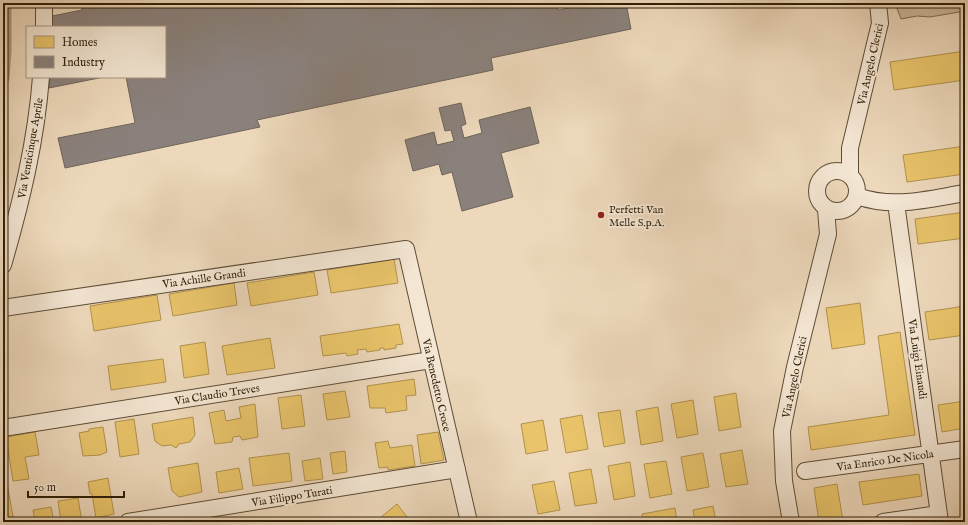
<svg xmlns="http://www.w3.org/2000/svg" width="968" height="525" viewBox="0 0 968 525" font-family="'IM FELL English',serif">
	<rect width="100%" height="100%" fill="#edd8bb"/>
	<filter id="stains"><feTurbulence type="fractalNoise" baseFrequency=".005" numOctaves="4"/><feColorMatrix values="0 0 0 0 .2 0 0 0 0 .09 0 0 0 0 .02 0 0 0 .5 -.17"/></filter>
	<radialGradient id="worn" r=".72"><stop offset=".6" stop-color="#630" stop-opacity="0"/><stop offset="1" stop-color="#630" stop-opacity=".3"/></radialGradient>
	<!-- green -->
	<path fill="#cdb99d" stroke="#7e6c52" d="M 895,3 L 965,3 L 965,11 L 930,17 L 917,16 L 901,19 Z"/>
	<!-- homes -->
	<path fill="#e9c46a" stroke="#b1924d" d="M 965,51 L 965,80 L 894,90 L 890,62 Z
		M 965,146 L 965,174 L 907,182 L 903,155 Z
		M 965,212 L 965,238 L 918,244 L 915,219 Z
		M 394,259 L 398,283 L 331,293 L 327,270 Z
		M 314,272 L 318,295 L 251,306 L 247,283 Z
		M 234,283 L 237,305 L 173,316 L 169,294 Z
		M 157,295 L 161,320 L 94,331 L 90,306 Z
		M 860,303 L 865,344 L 832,349 L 826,308 Z
		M 965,306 L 965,335 L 929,340 L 925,312 Z
		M 399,324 L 403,344 L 396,345 L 396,348 L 384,350 L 384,348 L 380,348 L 380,350 L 367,352 L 366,349 L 357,350 L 358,354 L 347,356 L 346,353 L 323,356 L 320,336 Z
		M 900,332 L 915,435 L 811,450 L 808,427 L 889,415 L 878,336 Z
		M 270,338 L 275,368 L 227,375 L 222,346 Z
		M 205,342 L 209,374 L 184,378 L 180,346 Z
		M 163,359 L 166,382 L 111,390 L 108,366 Z
		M 414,379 L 416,395 L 406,396 L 407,410 L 386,413 L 385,408 L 370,408 L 367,386 Z
		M 345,391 L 350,417 L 327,420 L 323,394 Z
		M 736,393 L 741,427 L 719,431 L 714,397 Z
		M 301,395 L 305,426 L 282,429 L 278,398 Z
		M 693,400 L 698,434 L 677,438 L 671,404 Z
		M 965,401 L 965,428 L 942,432 L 938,405 Z
		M 255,404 L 258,437 L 242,440 L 240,436 L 233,437 L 232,442 L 215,444 L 209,413 L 224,410 L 226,421 L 241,418 L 239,407 Z
		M 658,407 L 663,441 L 641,445 L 636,411 Z
		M 620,410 L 625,443 L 604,447 L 598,413 Z
		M 582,415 L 588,449 L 566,453 L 560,419 Z
		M 193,417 L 195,435 L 190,442 L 179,444 L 176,448 L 171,445 L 162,446 L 155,441 L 152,424 Z
		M 134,419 L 139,454 L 120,457 L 115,422 Z
		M 543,420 L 548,450 L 526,454 L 521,424 Z
		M 103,427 L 107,452 L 100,455 L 83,456 L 79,433 L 89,431 L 89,429 Z
		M 35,432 L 39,455 L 25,457 L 29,479 L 13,481 L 6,437 Z
		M 438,432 L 444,460 L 421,464 L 417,435 Z
		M 388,441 L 390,448 L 412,445 L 415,466 L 388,470 L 388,467 L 379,468 L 375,443 Z
		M 742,450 L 748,484 L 726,487 L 720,454 Z
		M 345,451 L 347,472 L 333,474 L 330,453 Z
		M 289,453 L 292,481 L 253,486 L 249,458 Z
		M 703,453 L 709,487 L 687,491 L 681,457 Z
		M 320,458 L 323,479 L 305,481 L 302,461 Z
		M 666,461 L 672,494 L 650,498 L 644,464 Z
		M 630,462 L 635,496 L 614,500 L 608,466 Z
		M 198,463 L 202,492 L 179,497 L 172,491 L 168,468 Z
		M 239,468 L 243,489 L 219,493 L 216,472 Z
		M 591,469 L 597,503 L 575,506 L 569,473 Z
		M 919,474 L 922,496 L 863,505 L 859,482 Z
		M 108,478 L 114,514 L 96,518 L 92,494 L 90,494 L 88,482 Z
		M 554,481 L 560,510 L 538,514 L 532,485 Z
		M 837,484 L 843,521 L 819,522 L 814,488 Z
		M 8,489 L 14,522 L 3,522 L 3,490 Z
		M 78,498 L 82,522 L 61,522 L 58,501 Z
		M 397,504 L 411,522 L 375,522 Z
		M 713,506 L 716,522 L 695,522 L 693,510 Z
		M 51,507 L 54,522 L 35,522 L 33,510 Z
		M 675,508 L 677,522 L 643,522 L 642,514 Z"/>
	<!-- industry -->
	<path fill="#8a817c" stroke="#6f6459" d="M 81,3 L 557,3 L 558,10 L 574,7 L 573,3 L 626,3 L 631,29 L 491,58 L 493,70 L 257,120 L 260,127 L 65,168 L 58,138 L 135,123 L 126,77 L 165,77 L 165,27 L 51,27 L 52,16 L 82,10 Z
		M 50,77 L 104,77 L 49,88 Z
		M 461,103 L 466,124 L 461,126 L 464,138 L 482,133 L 479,120 L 530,107 L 539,143 L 501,153 L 513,197 L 462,211 L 452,172 L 442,175 L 439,164 L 413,171 L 405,140 L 434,132 L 437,145 L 454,141 L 451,130 L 445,131 L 439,108 Z"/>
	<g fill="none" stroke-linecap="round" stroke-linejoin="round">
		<!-- canal -->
		<path stroke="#ac997e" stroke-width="13" d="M 3,78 L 5,51 L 5,3"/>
		<defs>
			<path id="minor" d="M 44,27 L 44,3
				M817 191a20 20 0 1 1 40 0a20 20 0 1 1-40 0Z
				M 850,176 L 850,148 L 880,23 L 878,3
				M 857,196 C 893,209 928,199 965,193
				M 896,203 L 940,522
				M 3,265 C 21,203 36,142 41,77
				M 3,308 L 406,249 L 469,522
				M 3,428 L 431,360
				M 805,471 L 965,449
				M 128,522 L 457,469
				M 791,522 L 784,481 L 782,431 L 795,367 L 828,234 L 826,209
				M 883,522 L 939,514"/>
		</defs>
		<!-- minor casing -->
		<use href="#minor" stroke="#5e4d35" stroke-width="18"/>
		<!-- minor -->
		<use href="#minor" stroke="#f3e6d3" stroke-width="16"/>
	</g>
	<!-- markers -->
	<circle fill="#8f2418" stroke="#f3e6d3" stroke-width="1.5" cx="601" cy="215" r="4"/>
	<g text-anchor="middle" stroke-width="4" stroke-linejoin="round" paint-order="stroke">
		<!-- street labels -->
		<g font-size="11" fill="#2f1f08" stroke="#f3e6d3">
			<text transform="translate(870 64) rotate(-77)" y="4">Via Angelo Clerici</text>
			<text transform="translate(30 148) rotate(-80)" y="4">Via Venticinque Aprile</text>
			<text transform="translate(204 278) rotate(-8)" y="4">Via Achille Grandi</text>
			<text transform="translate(918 359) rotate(82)" y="4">Via Luigi Einaudi</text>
			<text transform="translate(794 377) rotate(-78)" y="4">Via Angelo Clerici</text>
			<text transform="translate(437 385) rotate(77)" y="4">Via Benedetto Croce</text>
			<text transform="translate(217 394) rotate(-9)" y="4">Via Claudio Treves</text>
			<text transform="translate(885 460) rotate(-8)" y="4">Via Enrico De Nicola</text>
			<text transform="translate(292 496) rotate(-9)" y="4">Via Filippo Turati</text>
		</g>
		<!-- poi labels -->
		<g font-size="11" fill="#2f1f08" stroke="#f3e6d3" text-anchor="start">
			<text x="609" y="213">Perfetti Van<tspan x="609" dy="13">Melle S.p.A.</tspan></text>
		</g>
	</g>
	<!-- margin -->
	<rect width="968" height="525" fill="none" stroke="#edd8bb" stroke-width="16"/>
	<rect x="4" y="4" width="960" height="517" fill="none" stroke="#2f1f08" stroke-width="2"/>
	<rect x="8" y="8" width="952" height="509" fill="none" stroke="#2f1f08"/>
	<!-- legend -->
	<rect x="26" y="26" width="140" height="52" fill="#f3e6d3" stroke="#a59682"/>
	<rect x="34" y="36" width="20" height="12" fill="#e9c46a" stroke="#a59682"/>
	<text x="62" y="46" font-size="12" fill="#2f1f08">Homes</text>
	<rect x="34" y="56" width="20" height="12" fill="#8a817c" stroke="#a59682"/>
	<text x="62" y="66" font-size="12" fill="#2f1f08">Industry</text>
	<!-- scale -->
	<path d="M28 491v6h96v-6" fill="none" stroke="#2f1f08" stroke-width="2"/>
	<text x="34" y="491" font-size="12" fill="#2f1f08" stroke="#f3e6d3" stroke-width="3" paint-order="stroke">50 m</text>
	<rect width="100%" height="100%" filter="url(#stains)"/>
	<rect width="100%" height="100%" fill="url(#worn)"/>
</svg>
